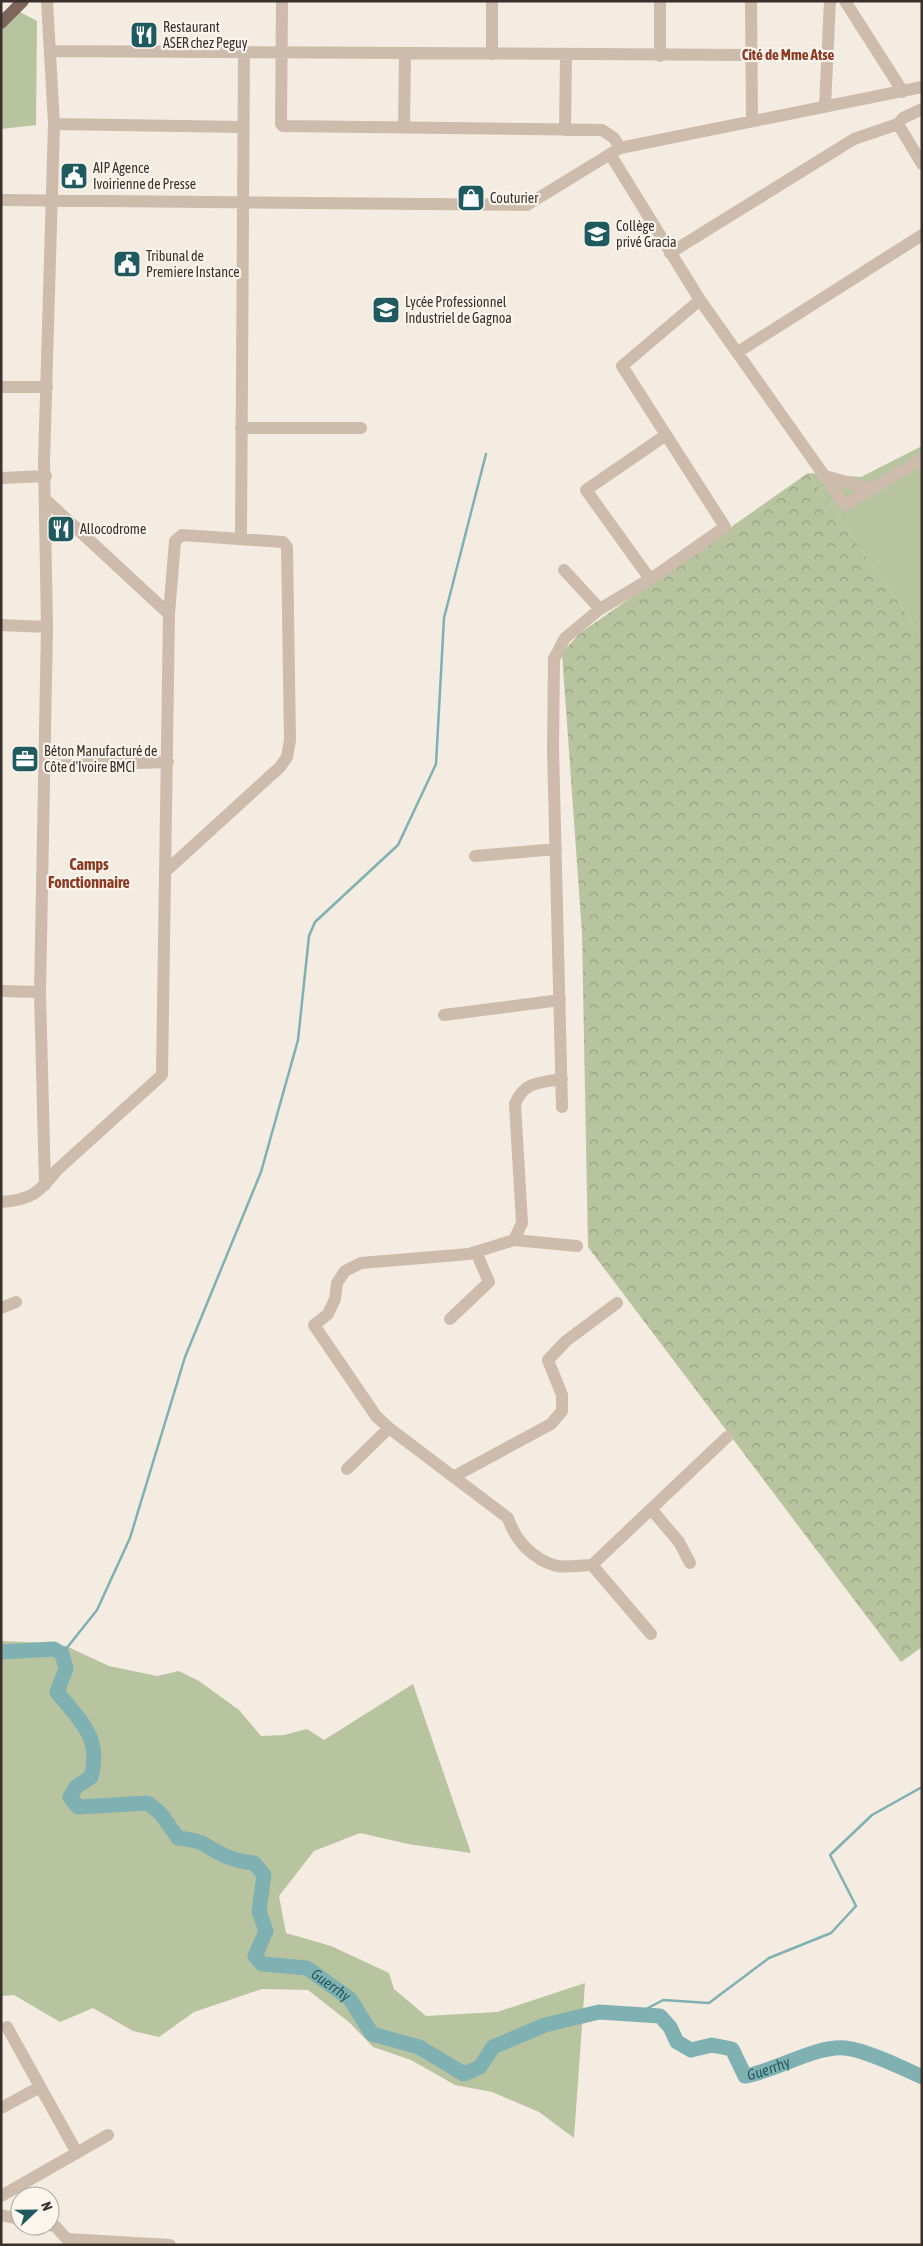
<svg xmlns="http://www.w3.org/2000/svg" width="923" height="2246" viewBox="0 0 923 2246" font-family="'Asap Condensed',sans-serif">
	<defs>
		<pattern id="forest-crowns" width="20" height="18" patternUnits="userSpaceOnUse" patternTransform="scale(1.25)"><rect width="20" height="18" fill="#b8c4a0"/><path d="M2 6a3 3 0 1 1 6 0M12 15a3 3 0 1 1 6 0" fill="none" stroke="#97a083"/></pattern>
	</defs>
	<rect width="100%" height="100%" fill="#f4ebe1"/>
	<!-- grass -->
	<path fill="#b8c4a0" d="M 20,12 L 37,21 L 36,125 L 1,129 L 1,30 Z
		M 922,446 L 922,636 L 808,473 L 861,477 Z
		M 1,1641 L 49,1643 L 66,1646 L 109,1666 L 157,1676 L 179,1671 L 199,1681 L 239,1710 L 261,1736 L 284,1735 L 307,1729 L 324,1740 L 413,1684 L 471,1853 L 408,1844 L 360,1833 L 314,1851 L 279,1896 L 286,1933 L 331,1946 L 389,1973 L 394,1989 L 426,2016 L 497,2012 L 585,1983 L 574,2138 L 539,2112 L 492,2092 L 455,2085 L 411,2060 L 373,2047 L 350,2023 L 308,1990 L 262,1989 L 194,2012 L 159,2037 L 133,2031 L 93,2008 L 60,2022 L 14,1995 L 1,1996 Z"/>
	<!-- forest -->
	<path fill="url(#forest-crowns)" d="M 808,473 L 922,636 L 922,1647 L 901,1662 L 588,1247 L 582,933 L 562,653 L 579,634 Z"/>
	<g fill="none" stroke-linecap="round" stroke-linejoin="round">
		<!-- stream -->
		<path stroke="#7fb0b2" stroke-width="2.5" d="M 62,1654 L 97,1610 L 130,1538 L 185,1357 L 261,1172 L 298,1040 L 309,936 L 315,922 L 398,845 L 436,764 L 444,618 L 486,454
			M 637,2014 L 663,2000 L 709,2003 L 769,1958 L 831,1933 L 856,1906 L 830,1855 L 872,1815 L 922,1787"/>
		<!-- river -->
		<path stroke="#7fb0b2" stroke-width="15" id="s1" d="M 1,1652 L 54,1649 L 62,1654 L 66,1669 L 57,1692 C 80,1721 102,1737 91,1777 L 76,1787 L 70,1797 L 78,1807 L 148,1803 L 161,1814 L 178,1838 C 185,1839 195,1840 202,1843 C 221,1854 231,1861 254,1863 L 264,1875 L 259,1911 L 266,1931 L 255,1956 L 262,1964 L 307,1968 L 350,1999 L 372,2034 L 419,2047 L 464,2074 L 480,2067 L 493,2047 L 545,2025 L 599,2012 L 660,2016 L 670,2027 L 677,2042 L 691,2050 L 712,2045 L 732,2049 L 745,2076 C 775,2071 817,2045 845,2048 C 866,2050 903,2068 922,2077"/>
		<!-- minor -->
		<path stroke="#cdbbac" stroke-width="12" d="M 282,1 L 281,124 L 283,126 L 602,130 L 614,138 L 620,148
			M 751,1 L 752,120
			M 845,1 L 903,92
			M 52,51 L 750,55
			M 492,54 L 492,1
			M 660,56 L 660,1
			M 825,106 L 830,1
			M 922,109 L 903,118 L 898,124 L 922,164
			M 54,124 L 243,127
			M 404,127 L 405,53
			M 565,130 L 566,55
			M 610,154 L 700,300 L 845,505 L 922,459
			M 1,200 L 527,205 L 620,148 L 922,87
			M 670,253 L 854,139 L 898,124
			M 738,352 L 922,235
			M 1,387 L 47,387
			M 241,428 L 361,428
			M 825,476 L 872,489
			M 1,478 L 46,476
			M 46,500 L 169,614
			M 241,537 L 244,51
			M 564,570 L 600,609
			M 650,579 L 586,490 L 666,435
			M 1,625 L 47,627
			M 44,766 L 168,762
			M 475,856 L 556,849
			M 1,991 L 40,992
			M 444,1015 L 560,1000
			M 562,1107 L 553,749 L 554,659 L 565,638 L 600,609 L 655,576 L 725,527 L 622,366 L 700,300
			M 45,1185 L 40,992 L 47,627 L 44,462 L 54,124 L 47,1
			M 1,1202 C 31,1200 39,1193 57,1170 L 162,1075 L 169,614 L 175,541 L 182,535 L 283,542 L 287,547 L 290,740 L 287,757 L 280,767 L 167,870
			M 514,1240 L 522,1223 L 515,1104 C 524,1081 540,1083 562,1079
			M 1,1308 L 16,1302
			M 450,1319 L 489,1282 L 476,1252
			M 389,1428 L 376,1416 L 314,1325 L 328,1314 L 335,1299 L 337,1283 L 345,1271 L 361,1263 L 469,1254 L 514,1240 L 577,1246
			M 347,1469 L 389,1428 L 508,1518 C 515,1540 533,1560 557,1566 C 567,1568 582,1565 592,1565 L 727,1437
			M 453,1477 L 551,1424 L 562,1411 L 562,1395 L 548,1360 L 566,1341 L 617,1303
			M 651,1509 L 679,1542 L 690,1563
			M 592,1565 L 651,1634
			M 7,2027 L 77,2153
			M 1,2108 L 40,2087
			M 1,2196 L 108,2135
			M 1,2215 L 20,2219
			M 50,2225 L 55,2226 L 67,2239 L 170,2245"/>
		<!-- major -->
		<path stroke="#7d675c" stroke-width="12" d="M 1,23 L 23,1"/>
	</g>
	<!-- icons -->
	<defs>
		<symbol id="restaurant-square" viewBox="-11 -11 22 22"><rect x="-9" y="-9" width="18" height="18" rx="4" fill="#1f5a5e" stroke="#fbf5ee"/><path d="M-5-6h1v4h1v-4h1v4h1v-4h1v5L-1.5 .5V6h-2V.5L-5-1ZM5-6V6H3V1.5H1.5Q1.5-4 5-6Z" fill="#fff"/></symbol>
		<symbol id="civic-square" viewBox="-11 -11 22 22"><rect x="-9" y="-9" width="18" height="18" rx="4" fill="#1f5a5e" stroke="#fbf5ee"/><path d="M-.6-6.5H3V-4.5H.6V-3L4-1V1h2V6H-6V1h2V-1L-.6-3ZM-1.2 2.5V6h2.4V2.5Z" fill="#fff"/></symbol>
		<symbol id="shop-square" viewBox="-11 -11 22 22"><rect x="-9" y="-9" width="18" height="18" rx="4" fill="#1f5a5e" stroke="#fbf5ee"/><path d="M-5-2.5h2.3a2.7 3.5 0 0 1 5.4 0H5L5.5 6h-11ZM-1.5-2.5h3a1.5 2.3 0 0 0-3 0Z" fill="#fff"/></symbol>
		<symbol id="university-square" viewBox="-11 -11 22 22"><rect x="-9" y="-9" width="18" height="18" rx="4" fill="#1f5a5e" stroke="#fbf5ee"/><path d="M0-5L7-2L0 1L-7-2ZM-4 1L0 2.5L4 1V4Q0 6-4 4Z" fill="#fff"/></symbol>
		<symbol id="school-square" viewBox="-11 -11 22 22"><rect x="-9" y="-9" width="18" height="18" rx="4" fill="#1f5a5e" stroke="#fbf5ee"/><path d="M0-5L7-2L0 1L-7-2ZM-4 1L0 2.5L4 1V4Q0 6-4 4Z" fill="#fff"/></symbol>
		<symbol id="office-square" viewBox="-11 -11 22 22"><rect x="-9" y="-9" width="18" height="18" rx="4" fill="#1f5a5e" stroke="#fbf5ee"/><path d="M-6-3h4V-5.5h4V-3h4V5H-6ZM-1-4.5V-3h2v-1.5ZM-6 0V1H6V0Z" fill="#fff"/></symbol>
	</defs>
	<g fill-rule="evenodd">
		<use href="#restaurant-square" x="128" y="19" width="32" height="32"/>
		<use href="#civic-square" x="58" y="160" width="32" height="32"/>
		<use href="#shop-square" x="455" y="182" width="32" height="32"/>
		<use href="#university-square" x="581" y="218" width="32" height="32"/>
		<use href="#civic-square" x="111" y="248" width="32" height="32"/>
		<use href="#school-square" x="370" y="294" width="32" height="32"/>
		<use href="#restaurant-square" x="45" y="513" width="32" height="32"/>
		<use href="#office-square" x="9" y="743" width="32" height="32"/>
	</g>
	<g text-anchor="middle" stroke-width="4.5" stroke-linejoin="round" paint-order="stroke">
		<!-- poi labels -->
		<g font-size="14" fill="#3b302b" stroke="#fbf5ee" text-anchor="start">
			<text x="163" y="32">Restaurant<tspan x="163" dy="16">ASER chez Peguy</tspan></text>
			<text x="93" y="173">AIP Agence<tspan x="93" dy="16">Ivoirienne de Presse</tspan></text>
			<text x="490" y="203">Couturier</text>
			<text x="616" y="231">Collège<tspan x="616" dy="16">privé Gracia</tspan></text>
			<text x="146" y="261">Tribunal de<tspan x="146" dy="16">Premiere Instance</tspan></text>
			<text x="405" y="307">Lycée Professionnel<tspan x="405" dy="16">Industriel de Gagnoa</tspan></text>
			<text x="80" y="534">Allocodrome</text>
			<text x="44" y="756">Béton Manufacturé de<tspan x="44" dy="16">Côte d'Ivoire BMCI</tspan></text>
		</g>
		<!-- neighbourhood labels -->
		<g font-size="15" font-weight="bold" fill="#8c3b22" stroke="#fbf5ee">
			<text x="788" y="60">Cité de Mme Atse</text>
		</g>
		<!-- water labels -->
		<g font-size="15" font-style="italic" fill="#1f5a5e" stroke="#fbf5ee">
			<text dy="5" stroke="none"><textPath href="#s1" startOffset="625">Guerrhy</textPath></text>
			<text dy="5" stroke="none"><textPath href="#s1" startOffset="1150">Guerrhy</textPath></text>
		</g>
		<!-- quarter labels -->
		<g font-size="16" font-weight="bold" fill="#8c3b22" stroke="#fbf5ee">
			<text x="89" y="870">Camps<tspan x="89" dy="18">Fonctionnaire</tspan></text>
		</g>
	</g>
	<!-- border -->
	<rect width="923" height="2246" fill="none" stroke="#3b302b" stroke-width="5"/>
	<!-- north arrow -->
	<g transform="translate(35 2211) rotate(68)"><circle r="24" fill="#fbf5ee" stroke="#aea6a0"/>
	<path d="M0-4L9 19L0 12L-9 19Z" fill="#1f5a5e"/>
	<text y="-8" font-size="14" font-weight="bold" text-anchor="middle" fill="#3b302b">N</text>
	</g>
</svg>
